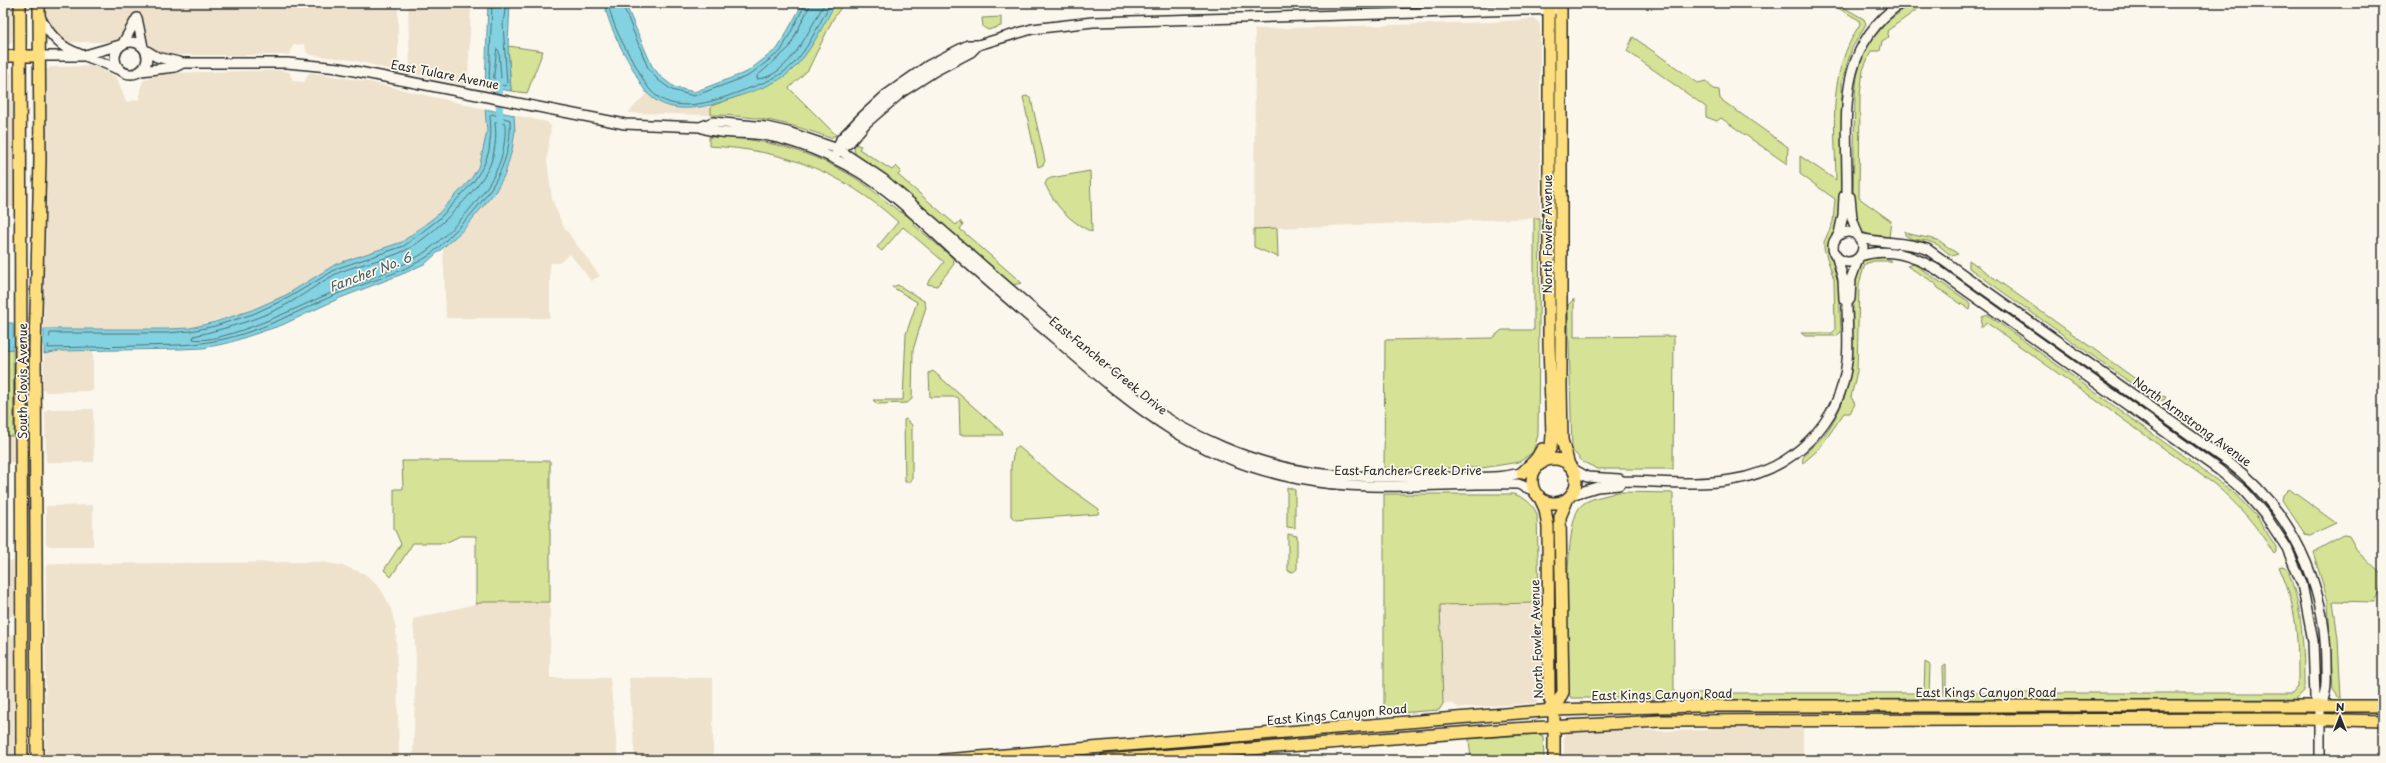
<svg xmlns="http://www.w3.org/2000/svg" width="2386" height="763" viewBox="0 0 2386 763" font-family="'Playpen Sans',sans-serif">
	<rect width="100%" height="100%" fill="#fbf7ec"/>
	<filter id="ink" filterUnits="userSpaceOnUse"><feTurbulence type="fractalNoise" baseFrequency=".025" numOctaves="2"/><feDisplacementMap in="SourceGraphic" scale="8" xChannelSelector="R" yChannelSelector="G"/><feConvolveMatrix kernelMatrix="1 2 1 2 8 2 1 2 1" color-interpolation-filters="sRGB"/></filter>
	<g filter="url(#ink)">
		<!-- built -->
		<path fill="#eee2cd" d="M 3,3 L 13,3 L 12,42 L 10,44 L 3,45 Z
			M 44,3 L 398,3 L 398,67 L 392,70 L 353,60 L 311,55 L 307,53 L 304,44 L 293,45 L 290,54 L 285,55 L 164,55 L 153,49 L 147,41 L 142,24 L 122,38 L 112,42 L 48,42 L 44,38 Z
			M 408,3 L 471,3 L 468,82 L 465,85 L 410,73 Z
			M 1535,19 L 1540,24 L 1540,218 L 1254,229 L 1255,29 L 1492,22 Z
			M 91,66 L 100,68 L 117,78 L 126,102 L 140,99 L 140,89 L 143,81 L 154,75 L 172,73 L 281,70 L 289,72 L 293,81 L 304,82 L 309,73 L 313,73 L 365,81 L 485,109 L 487,131 L 485,149 L 480,163 L 471,179 L 436,216 L 402,242 L 336,264 L 286,295 L 252,310 L 190,328 L 44,329 L 42,76 L 44,71 L 50,67 Z
			M 3,68 L 11,73 L 11,99 L 13,103 L 14,207 L 3,207 Z
			M 647,93 L 660,102 L 675,107 L 690,109 L 711,106 L 711,115 L 628,113 Z
			M 514,115 L 547,122 L 551,126 L 547,160 L 552,199 L 563,226 L 600,276 L 591,281 L 570,254 L 559,263 L 550,263 L 550,318 L 446,318 L 443,248 L 464,229 L 495,192 L 505,174 L 512,150 L 515,131 Z
			M 93,350 L 93,391 L 46,392 L 43,389 L 44,354 L 59,351 Z
			M 48,409 L 93,409 L 94,462 L 46,462 L 45,412 Z
			M 3,436 L 14,436 L 14,462 L 3,462 Z
			M 93,505 L 93,546 L 49,546 L 46,543 L 46,506 Z
			M 3,561 L 14,561 L 14,614 L 10,618 L 3,618 Z
			M 321,562 L 344,566 L 365,574 L 381,589 L 391,609 L 396,629 L 399,760 L 45,760 L 46,567 L 49,564 Z
			M 484,602 L 550,602 L 550,678 L 610,678 L 618,760 L 413,760 L 416,660 L 413,619 Z
			M 1535,603 L 1534,614 L 1540,619 L 1540,696 L 1538,701 L 1534,703 L 1459,708 L 1453,704 L 1443,704 L 1440,605 Z
			M 12,635 L 14,638 L 14,760 L 3,760 L 3,636 Z
			M 629,678 L 713,678 L 713,760 L 635,760 Z
			M 1714,727 L 1803,727 L 1803,760 L 1564,760 L 1564,738 L 1567,733 L 1571,732 L 1629,729 L 1659,731 L 1709,730 Z"/>
		<!-- green -->
		<path fill="#d6e295" stroke="#808660" d="M 836,3 L 844,3 L 833,19 L 808,70 L 789,88 L 836,135 L 830,138 C 791,123 753,115 711,115 L 711,106 L 739,96 L 827,17 Z
			M 1836,3 L 1864,19 L 1866,24 L 1852,48 L 1842,81 L 1842,206 L 1829,250 L 1838,269 L 1841,332 L 1836,336 L 1805,336 L 1801,333 L 1832,333 L 1835,330 L 1834,279 L 1824,249 L 1824,242 L 1833,222 L 1835,199 L 1800,174 L 1800,156 L 1836,180 C 1835,121 1827,76 1860,24 L 1859,20 L 1831,4 Z
			M 1913,3 L 1926,3 L 1887,31 L 1889,37 L 1882,41 L 1880,51 L 1871,51 L 1863,70 L 1860,95 L 1859,198 L 1891,221 L 1889,237 L 1876,237 L 1860,231 L 1853,201 L 1855,96 L 1857,76 L 1863,55 L 1873,38 L 1889,20 Z
			M 1001,17 L 1001,26 L 988,30 L 983,27 L 982,18 Z
			M 1633,37 L 1698,83 L 1706,81 L 1713,89 L 1719,90 L 1720,99 L 1788,147 L 1787,164 L 1721,118 L 1717,121 L 1706,117 L 1706,107 L 1627,51 Z
			M 508,46 L 543,51 L 527,93 L 511,91 Z
			M 1027,96 L 1031,99 L 1045,161 L 1043,165 L 1038,167 L 1023,97 Z
			M 709,137 C 762,137 812,151 857,179 C 872,188 884,201 899,211 C 904,214 909,216 914,221 L 914,225 L 953,258 L 954,264 L 937,286 L 927,284 L 944,262 L 903,227 L 882,251 L 877,247 L 898,222 C 841,171 785,150 709,146 Z
			M 855,144 L 861,146 L 859,149 L 892,170 L 896,166 L 901,171 L 898,175 L 956,225 L 960,221 L 963,225 L 960,229 L 1022,283 L 1013,285 L 902,188 L 856,155 L 854,150 Z
			M 1090,171 L 1092,232 C 1070,222 1055,206 1045,184 L 1047,180 L 1051,178 Z
			M 1534,218 L 1540,218 L 1538,435 L 1533,452 L 1519,462 L 1482,468 L 1384,468 L 1385,340 L 1492,338 L 1502,330 L 1534,330 Z
			M 1277,228 L 1278,257 L 1254,247 L 1254,229 Z
			M 1905,231 L 1909,234 L 1938,240 L 1958,254 L 1952,256 L 1938,245 L 1928,241 L 1912,239 L 1905,235 Z
			M 1885,257 L 1891,261 L 1874,261 L 1865,264 L 1859,284 L 1857,371 L 1851,397 L 1855,404 L 1850,413 L 1844,413 L 1819,449 L 1803,463 C 1799,455 1819,442 1824,435 C 1838,417 1847,395 1851,372 C 1855,348 1848,274 1862,260 C 1867,256 1879,257 1885,257 Z
			M 1969,260 L 2158,395 L 2166,397 L 2164,400 L 2156,401 L 1969,268 Z
			M 1914,264 L 1968,301 L 1971,305 L 1970,310 L 1938,288 L 1935,283 L 1907,266 Z
			M 898,285 L 924,301 L 926,307 L 913,350 L 912,399 L 907,403 L 877,404 L 873,400 L 903,400 L 906,334 L 917,302 L 892,287 Z
			M 1574,299 L 1574,337 L 1674,336 L 1673,469 L 1598,469 L 1583,462 L 1572,450 L 1568,305 Z
			M 1988,315 L 2233,492 L 2257,517 L 2276,547 L 2276,552 L 2274,554 C 2257,526 2239,505 2214,484 L 1987,323 L 1981,328 L 1982,317 Z
			M 13,349 L 14,436 L 3,436 L 3,350 Z
			M 933,371 L 1002,432 L 1003,435 L 960,435 L 959,399 L 957,397 L 930,397 L 929,373 Z
			M 906,419 L 912,425 L 912,479 L 910,482 L 905,482 L 904,420 Z
			M 1019,447 L 1058,480 L 1099,509 L 1098,514 L 1015,520 L 1011,516 L 1011,465 L 1015,448 Z
			M 402,461 L 550,461 L 550,602 L 484,602 L 476,604 L 476,536 L 460,536 L 445,543 L 413,543 L 391,577 L 384,570 L 401,544 L 394,528 L 394,489 L 403,489 Z
			M 1287,487 L 1295,490 L 1295,528 L 1287,527 Z
			M 2289,489 L 2336,523 L 2310,535 L 2305,534 L 2282,500 L 2283,495 Z
			M 1617,492 L 1673,493 L 1674,693 L 1924,693 L 1925,662 L 1930,665 L 1929,696 L 1921,699 L 1673,701 L 1655,698 L 1571,698 L 1569,694 L 1568,663 L 1566,654 C 1567,626 1565,527 1579,508 C 1587,497 1605,497 1617,492 Z
			M 1384,494 L 1513,494 C 1524,497 1532,503 1537,514 L 1539,596 L 1535,603 L 1440,605 L 1443,704 L 1439,710 L 1384,714 Z
			M 1288,534 L 1297,536 L 1297,569 L 1293,572 L 1288,571 Z
			M 2344,535 L 2349,536 L 2358,552 L 2383,576 L 2383,583 L 2374,602 L 2333,601 L 2338,639 L 2341,698 L 2338,697 L 2333,689 L 2328,601 L 2313,552 Z
			M 2282,566 L 2287,568 C 2303,609 2304,648 2304,691 L 2296,699 L 1949,700 L 1944,696 L 1943,666 L 1946,664 L 1946,693 L 2293,693 L 2298,687 C 2298,641 2298,609 2279,567 Z
			M 1538,734 L 1543,736 L 1544,760 L 1471,760 L 1469,739 Z"/>
		<!-- water -->
		<path fill="#83d2e1" stroke="#608f98" d="M 488,3 L 510,3 L 508,46 L 511,91 L 485,87 Z
			M 604,3 L 625,3 L 652,66 L 661,77 L 674,87 L 694,92 L 747,72 L 778,48 L 803,3 L 836,3 C 822,26 811,53 791,71 C 777,84 756,90 739,96 C 711,106 672,119 647,93 C 640,85 636,73 630,64 C 619,45 609,25 604,3 Z
			M 485,109 L 514,115 L 515,131 L 512,150 L 505,174 L 495,192 L 464,229 L 426,263 L 405,273 L 340,298 L 282,325 L 228,343 L 203,348 L 180,349 L 59,351 L 44,354 L 44,329 L 166,329 L 190,328 L 215,322 L 252,310 L 286,295 L 336,264 L 402,242 L 436,216 L 471,179 L 480,164 L 487,131 Z
			M 3,323 L 13,323 L 13,349 L 3,350 Z"/>
		<g fill="none" stroke-linecap="round" stroke-linejoin="round">
			<!-- shore -->
			<path stroke="#4e6e74" stroke-width="1" d="M 492,3 L 489,82 L 505,86 L 507,84 L 503,24 L 506,3
				M 608,3 C 612,24 622,43 633,61 C 639,70 643,82 650,90 C 673,116 713,102 739,92 C 755,86 774,80 788,69 C 808,52 818,24 831,3
				M 622,3 L 648,68 L 658,80 L 672,90 L 694,96 L 748,76 L 781,51 L 806,3
				M 811,3 L 789,48 L 757,76 L 757,79 C 790,77 810,27 825,3
				M 497,49 L 499,51 L 501,78 L 499,80 L 494,78 Z
				M 492,114 L 510,120 C 513,167 484,203 452,234 C 443,243 433,254 422,260 C 395,275 365,283 337,294 C 282,318 243,342 180,345 L 48,348 L 50,333 L 167,333 L 191,331 L 215,326 L 253,314 L 288,298 L 338,268 L 404,246 L 439,219 L 474,181 L 484,165 L 489,151 L 491,131 L 490,116 Z
				M 498,121 L 505,124 C 506,139 503,157 496,171 C 485,196 443,242 419,256 C 385,276 344,286 308,303 C 286,313 216,345 193,339 L 194,336 C 227,328 262,319 291,302 C 308,292 323,280 340,272 C 362,263 386,260 406,250 C 430,238 478,191 489,167 C 495,154 497,137 495,123 Z"/>
			<!-- canal -->
			<path stroke="#83d2e1" stroke-width="7" d="M 498,81 L 500,120
				M 3,341 L 52,341"/>
			<defs>
				<path id="minor" d="M 39,15 C 61,58 79,50 117,69
					M115 58a16 16 0 1 1 32 0a16 16 0 1 1-32 0Z
					M 123,43 L 137,18 L 143,47
					M 145,50 L 157,57 L 183,63 L 287,63 L 339,68 L 625,124 L 700,127 L 713,122 L 766,127 L 788,132 L 838,149 L 883,179 L 1132,395 C 1188,436 1254,466 1323,474 C 1362,478 1400,477 1439,477 C 1471,477 1508,481 1537,467
					M 39,56 L 82,56 L 120,45
					M 141,71 L 175,67 L 183,63
					M 700,127 C 718,135 743,132 764,135 C 798,141 830,155 859,172 C 896,194 925,225 956,253 C 990,283 1024,313 1059,342 C 1136,409 1195,459 1299,479 C 1370,493 1446,482 1518,484 L 1535,491
					M 838,149 L 849,143 L 866,123 L 902,92 L 935,71 L 971,52 L 978,45
					M 836,154 L 841,139 L 861,118 L 886,95 L 929,65 L 968,45 L 978,45 L 1032,29 L 1093,22 L 1561,9
					M 1850,197 L 1852,218 L 1858,235
					M1833 247a15 15 0 1 1 30 0a15 15 0 1 1-30 0Z
					M 1839,234 L 1843,215 L 1844,196 L 1847,193 C 1848,120 1833,50 1901,3
					M 1860,238 C 1883,244 1905,241 1927,249 L 2227,461 C 2290,508 2326,583 2326,662 C 2326,678 2328,692 2320,706
					M 1860,256 C 1887,247 1912,255 1936,269 L 2219,470 L 2244,491 L 2265,515 L 2287,548 L 2302,584 L 2313,641 L 2315,697 L 2320,706 L 2320,760
					M 1847,303 L 1850,299 L 1851,279 L 1858,259
					M 1573,469 L 1587,477 L 1619,479 L 1622,481 C 1656,481 1697,486 1731,480 C 1792,471 1841,423 1847,361 C 1849,342 1847,322 1847,303 L 1844,299 L 1843,279 L 1837,258
					M 1571,495 L 1597,487 L 1619,485 L 1622,481"/>
				<path id="major" d="M 20,3 L 22,760
					M 1561,3 L 1561,387 L 1562,440 L 1569,465
					M 3,56 L 39,56
					M1532 481a22 22 0 1 1 44 0a22 22 0 1 1-44 0Z
					M 1542,463 L 1551,447 L 1552,435 L 1549,344 L 1549,3
					M 1522,473 L 1536,459 L 1542,449
					M 1539,496 L 1545,509 L 1548,527 L 1549,697 L 1554,710 L 1554,760
					M 1554,710 L 1563,692 L 1560,517 L 1568,498
					M 37,760 L 35,348 L 40,161 L 39,3
					M 943,760 L 1554,710 L 1695,706 L 2383,706
					M 1105,760 L 1512,729 L 1660,721 L 2302,719 L 2383,721"/>
			</defs>
			<!-- minor casing -->
			<use href="#minor" stroke="#2b2b2b" stroke-width="12"/>
			<!-- major casing -->
			<use href="#major" stroke="#2b2b2b" stroke-width="14"/>
			<!-- minor -->
			<use href="#minor" stroke="#fbf7ec" stroke-width="9"/>
			<!-- major -->
			<use href="#major" stroke="#fedf80" stroke-width="11"/>
		</g>
	</g>
	<g text-anchor="middle" stroke-width="3.5" stroke-linejoin="round" paint-order="stroke">
		<!-- street labels -->
		<g font-size="12" fill="#2b2b2b" stroke="#fbf7ec">
			<text transform="translate(445 75) rotate(11)" y="4">East Tulare Avenue</text>
			<text transform="translate(1548 234) rotate(-90)" y="4">North Fowler Avenue</text>
			<text transform="translate(1108 366) rotate(39)" y="4">East Fancher Creek Drive</text>
			<text transform="translate(23 381) rotate(-90)" y="4">South Clovis Avenue</text>
			<text transform="translate(2192 422) rotate(36)" y="4">North Armstrong Avenue</text>
			<text x="1408" y="475">East Fancher Creek Drive</text>
			<text transform="translate(1537 639) rotate(-92)" y="4">North Fowler Avenue</text>
			<text x="1986" y="697">East Kings Canyon Road</text>
			<text transform="translate(1662 695) rotate(-1)" y="4">East Kings Canyon Road</text>
			<text transform="translate(1337 715) rotate(-5)" y="4">East Kings Canyon Road</text>
		</g>
		<!-- water labels -->
		<g font-size="13" font-style="italic" fill="#455d62" stroke="#fbf7ec">
			<text transform="translate(370 272) rotate(-21)" y="5">Fancher No. 6</text>
		</g>
	</g>
	<!-- margin -->
	<rect width="2386" height="763" fill="none" stroke="#fbf7ec" stroke-width="16"/>
	<rect x="8" y="8" width="2370" height="747" fill="none" stroke="#2b2b2b" stroke-width="1.5" filter="url(#ink)"/>
	<!-- north arrow -->
	<g transform="translate(2340 717)" stroke="#fbf7ec" stroke-width="3" paint-order="stroke">
	<path d="M0-3L7 15L0 10L-7 15Z" fill="#2b2b2b"/>
	<text y="-6" font-size="11" font-weight="bold" text-anchor="middle" fill="#2b2b2b">N</text>
	</g>
</svg>
